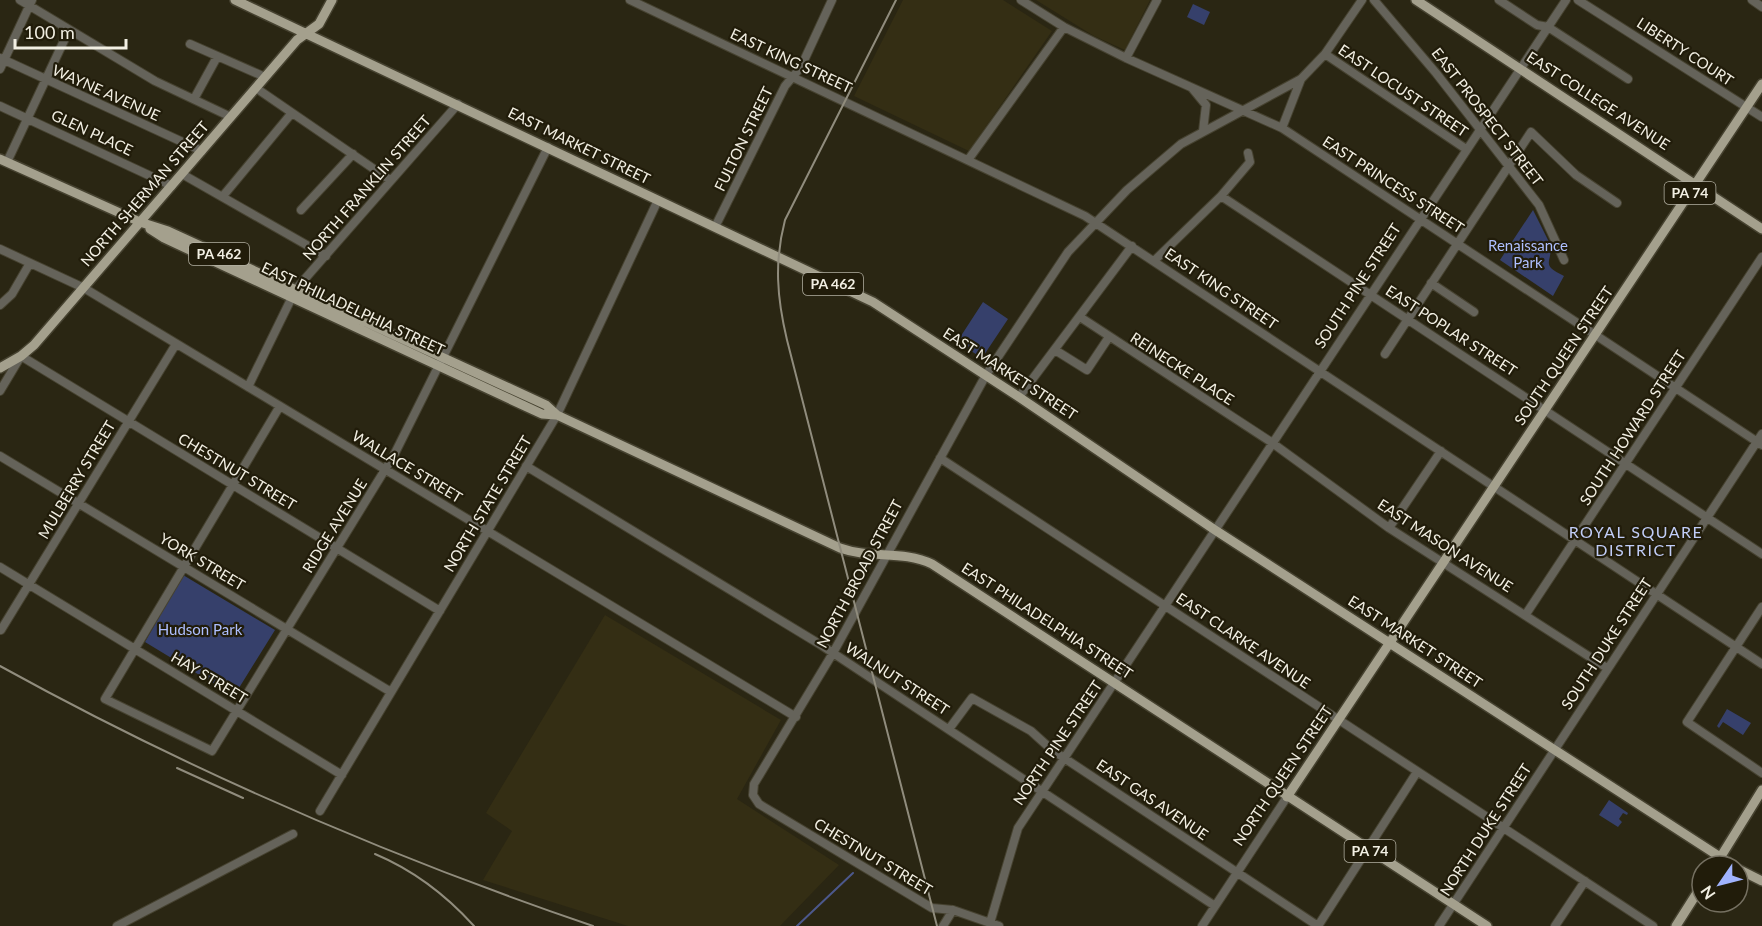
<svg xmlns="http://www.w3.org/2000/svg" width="1762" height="926" viewBox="0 0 1762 926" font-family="Lato,sans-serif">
	<rect width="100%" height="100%" fill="#2a2613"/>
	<!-- built -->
	<path fill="#342e14" d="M 903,0 L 1003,0 L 1052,31 L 969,151 L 854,96 Z
		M 1036,0 L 1150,0 L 1125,50 L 1094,36 Z
		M 605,615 L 781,720 L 737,799 L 839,865 L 780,926 L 628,926 L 483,880 L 512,831 L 486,813 Z"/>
	<!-- green -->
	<path fill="#36406b" d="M 1193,4 L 1210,12 L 1204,25 L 1187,17 Z
		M 1533,210 L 1551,246 C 1551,264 1541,265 1564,276 L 1553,296 L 1500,260 Z
		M 983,302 L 1008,319 L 982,358 L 957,342 Z
		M 183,575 L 275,630 L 234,696 L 145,642 Z
		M 1727,709 L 1751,723 L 1743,735 L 1723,722 L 1719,728 L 1717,726 Z
		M 1609,800 L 1628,813 L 1627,815 L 1623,813 L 1619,819 L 1622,822 L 1618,827 L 1599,815 Z"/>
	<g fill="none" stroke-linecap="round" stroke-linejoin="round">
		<!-- stream -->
		<path stroke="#4c588c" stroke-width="2" d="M 797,926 L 853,873"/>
		<defs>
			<path id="minor" d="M 20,0 L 155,81 L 231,117
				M 630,0 L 1085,216 L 1762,664
				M 1021,0 L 1064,27 L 1126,58 L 1282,128 L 1762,445
				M 1374,0 L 1436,73 L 1539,205 L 1564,260
				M 1499,0 L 1537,25 L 1548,27 L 1628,79
				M 1578,0 L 1762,117
				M 1752,0 L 1762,7
				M 190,44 L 265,77
				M 1325,54 L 1466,149
				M 0,58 L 202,151
				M 1126,58 L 1157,0
				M 0,69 L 32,0
				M 256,88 L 390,180
				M 1192,88 L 1206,105 L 1203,131
				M 194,99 L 217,57
				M 0,106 L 172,186
				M 1282,128 L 1301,79
				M 968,160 L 1064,27
				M 7,162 L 69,30
				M 182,174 L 326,256
				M 223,196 L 291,114
				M 1221,196 L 1762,554
				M 301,210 L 353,154
				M 715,227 L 785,86 L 801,67 L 832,0
				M 0,249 L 84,288 L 796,717
				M 1154,261 L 1221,196 L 1250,162 L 1248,153
				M 1431,283 L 1474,312
				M 0,305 L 12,294 L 30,263
				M 1080,317 L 1271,442 L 1389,528 L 1607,668
				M 1055,350 L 1087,370 L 1109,337
				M 1385,354 L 1531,132 L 1576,175 L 1617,203
				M 248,387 L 296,289 L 458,104
				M 0,391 L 21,356 L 440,611
				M 1019,397 L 1132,246
				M 280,406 L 105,699 L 212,751 L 394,455 L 548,147
				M 0,456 L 391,692
				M 940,458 L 1653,926
				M 526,466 L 821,645 L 1215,906
				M 1389,528 L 1441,451
				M 0,567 L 342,775
				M 1762,607 L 1687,722 L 1762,773
				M 1526,614 L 1762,257
				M 1,630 L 176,344
				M 949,729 L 972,698 L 1031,731 L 1052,750 L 1318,926 L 1417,772
				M 320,811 L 557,415 L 658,200
				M 990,923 L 1018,828 L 1566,0
				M 117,926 L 293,834
				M 943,926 L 953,910
				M 999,926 L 953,910 L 932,908 L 759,804 L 753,795 L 754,784 L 833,653 L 986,375 L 1068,252 L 1127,190 L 1181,144 L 1301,79 L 1325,54 L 1362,0
				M 1202,926 L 1287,797
				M 1439,926 L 1762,434
				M 1555,926 L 1585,881"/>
			<path id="major" d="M 235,0 L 873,302 L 1019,397 L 1215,530 L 1734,866
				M 1416,0 L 1762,229
				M 0,159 L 140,222 L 168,231 L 546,405 L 557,415 L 840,548 C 870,559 903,550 932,564 L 1487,926
				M 150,229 L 164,238 L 542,414 L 556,415
				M 0,368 L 21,356 L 34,345 L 297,40 L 319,24 L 332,0
				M 1287,797 L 1762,84
				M 1715,866 L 1762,790
				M 1738,869 L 1762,881
				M 1676,926 L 1702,885"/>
		</defs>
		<!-- minor casing -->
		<use href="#minor" stroke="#464230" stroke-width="10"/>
		<!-- major casing -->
		<use href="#major" stroke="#464230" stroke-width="12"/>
		<!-- minor -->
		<use href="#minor" stroke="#65635a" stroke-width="8"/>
		<!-- major -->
		<use href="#major" stroke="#a4a08d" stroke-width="9"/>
		<!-- rail -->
		<path stroke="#908c7d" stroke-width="2" d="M 896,0 L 785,220 C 774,262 777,298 787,340 L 937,926
			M 0,666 C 190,771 388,856 593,926
			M 177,768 L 243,798
			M 375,854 C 413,870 446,895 474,926"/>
	</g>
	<g text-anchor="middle" stroke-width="4.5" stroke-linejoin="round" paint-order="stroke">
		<!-- shield labels -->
		<g fill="#211c0a" stroke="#b3b0a2" stroke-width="1.5">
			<rect x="1664.5" y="182" width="51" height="22" rx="4.5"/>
			<rect x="189" y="243" width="60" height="22" rx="4.5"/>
			<rect x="803" y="273" width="60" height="22" rx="4.5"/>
			<rect x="1344.5" y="840" width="51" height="22" rx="4.5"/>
		</g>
		<g font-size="14" font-weight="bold" fill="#f2efe3">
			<text x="1690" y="198">PA 74</text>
			<text x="219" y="259">PA 462</text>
			<text x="833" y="289">PA 462</text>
			<text x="1370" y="856">PA 74</text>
		</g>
		<!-- street labels -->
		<g font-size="15" fill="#f2efe3" stroke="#211c0a">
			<text transform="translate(1685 52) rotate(33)" y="5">LIBERTY COURT</text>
			<text transform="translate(791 61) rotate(25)" y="5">EAST KING STREET</text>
			<text transform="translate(1403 91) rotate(34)" y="5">EAST LOCUST STREET</text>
			<text transform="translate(106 93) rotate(24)" y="5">WAYNE AVENUE</text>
			<text transform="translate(1598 101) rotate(33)" y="5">EAST COLLEGE AVENUE</text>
			<text transform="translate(1487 117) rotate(52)" y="5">EAST PROSPECT STREET</text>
			<text transform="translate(92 133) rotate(25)" y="5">GLEN PLACE</text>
			<text transform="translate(744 139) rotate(-64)" y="5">FULTON STREET</text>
			<text transform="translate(579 146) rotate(26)" y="5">EAST MARKET STREET</text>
			<text transform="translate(1393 185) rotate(33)" y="5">EAST PRINCESS STREET</text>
			<text transform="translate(367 188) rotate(-49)" y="5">NORTH FRANKLIN STREET</text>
			<text transform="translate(145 194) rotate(-49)" y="5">NORTH SHERMAN STREET</text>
			<text transform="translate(1358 286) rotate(-57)" y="5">SOUTH PINE STREET</text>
			<text transform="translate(1221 289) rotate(34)" y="5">EAST KING STREET</text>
			<text transform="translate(353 309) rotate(25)" y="5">EAST PHILADELPHIA STREET</text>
			<text transform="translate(1451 331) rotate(33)" y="5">EAST POPLAR STREET</text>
			<text transform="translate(1564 356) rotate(-56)" y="5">SOUTH QUEEN STREET</text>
			<text transform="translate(1182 369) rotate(33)" y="5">REINECKE PLACE</text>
			<text transform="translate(1010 374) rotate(33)" y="5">EAST MARKET STREET</text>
			<text transform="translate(1633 428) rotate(-57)" y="5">SOUTH HOWARD STREET</text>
			<text transform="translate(407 467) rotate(31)" y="5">WALLACE STREET</text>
			<text transform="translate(237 472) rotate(31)" y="5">CHESTNUT STREET</text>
			<text transform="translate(77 480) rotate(-59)" y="5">MULBERRY STREET</text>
			<text transform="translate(488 504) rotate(-59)" y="5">NORTH STATE STREET</text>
			<text transform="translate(335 526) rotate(-58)" y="5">RIDGE AVENUE</text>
			<text transform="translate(1445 546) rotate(33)" y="5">EAST MASON AVENUE</text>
			<text transform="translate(202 562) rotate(31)" y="5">YORK STREET</text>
			<text transform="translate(860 574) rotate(-62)" y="5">NORTH BROAD STREET</text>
			<text transform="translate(1047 621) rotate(33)" y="5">EAST PHILADELPHIA STREET</text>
			<text transform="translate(1243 641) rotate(34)" y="5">EAST CLARKE AVENUE</text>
			<text transform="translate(1415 642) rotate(33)" y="5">EAST MARKET STREET</text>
			<text transform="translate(1607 644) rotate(-57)" y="5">SOUTH DUKE STREET</text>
			<text transform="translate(209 678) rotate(31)" y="5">HAY STREET</text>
			<text transform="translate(897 679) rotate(33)" y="5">WALNUT STREET</text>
			<text transform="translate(1058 743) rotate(-56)" y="5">NORTH PINE STREET</text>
			<text transform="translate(1283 776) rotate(-56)" y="5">NORTH QUEEN STREET</text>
			<text transform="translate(1152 800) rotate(34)" y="5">EAST GAS AVENUE</text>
			<text transform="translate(1486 830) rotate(-57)" y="5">NORTH DUKE STREET</text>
			<text transform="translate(873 857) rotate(31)" y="5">CHESTNUT STREET</text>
		</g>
		<!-- park labels -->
		<g font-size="15" fill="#aebfff" stroke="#211c0a">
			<text x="1528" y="251">Renaissance<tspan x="1528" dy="17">Park</tspan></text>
			<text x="200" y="635">Hudson Park</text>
		</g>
		<!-- neighbourhood labels -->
		<g font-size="16" letter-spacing="1.5" fill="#c1cdf7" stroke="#211c0a">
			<text x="1636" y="538">ROYAL SQUARE<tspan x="1636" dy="18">DISTRICT</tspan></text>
		</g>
	</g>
	<!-- north arrow -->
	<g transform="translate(1720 884) rotate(235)"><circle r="28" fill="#211c0a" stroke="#757061" stroke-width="1.5"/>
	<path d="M0-4.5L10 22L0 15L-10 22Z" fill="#a0b3fd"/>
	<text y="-9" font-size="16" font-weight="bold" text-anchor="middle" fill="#f2efe3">N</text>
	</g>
	<!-- scale -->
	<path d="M15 39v9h111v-9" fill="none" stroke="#f2efe3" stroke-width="3"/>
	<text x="24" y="39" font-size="18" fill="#f2efe3" stroke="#211c0a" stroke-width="4.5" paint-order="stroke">100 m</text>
</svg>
